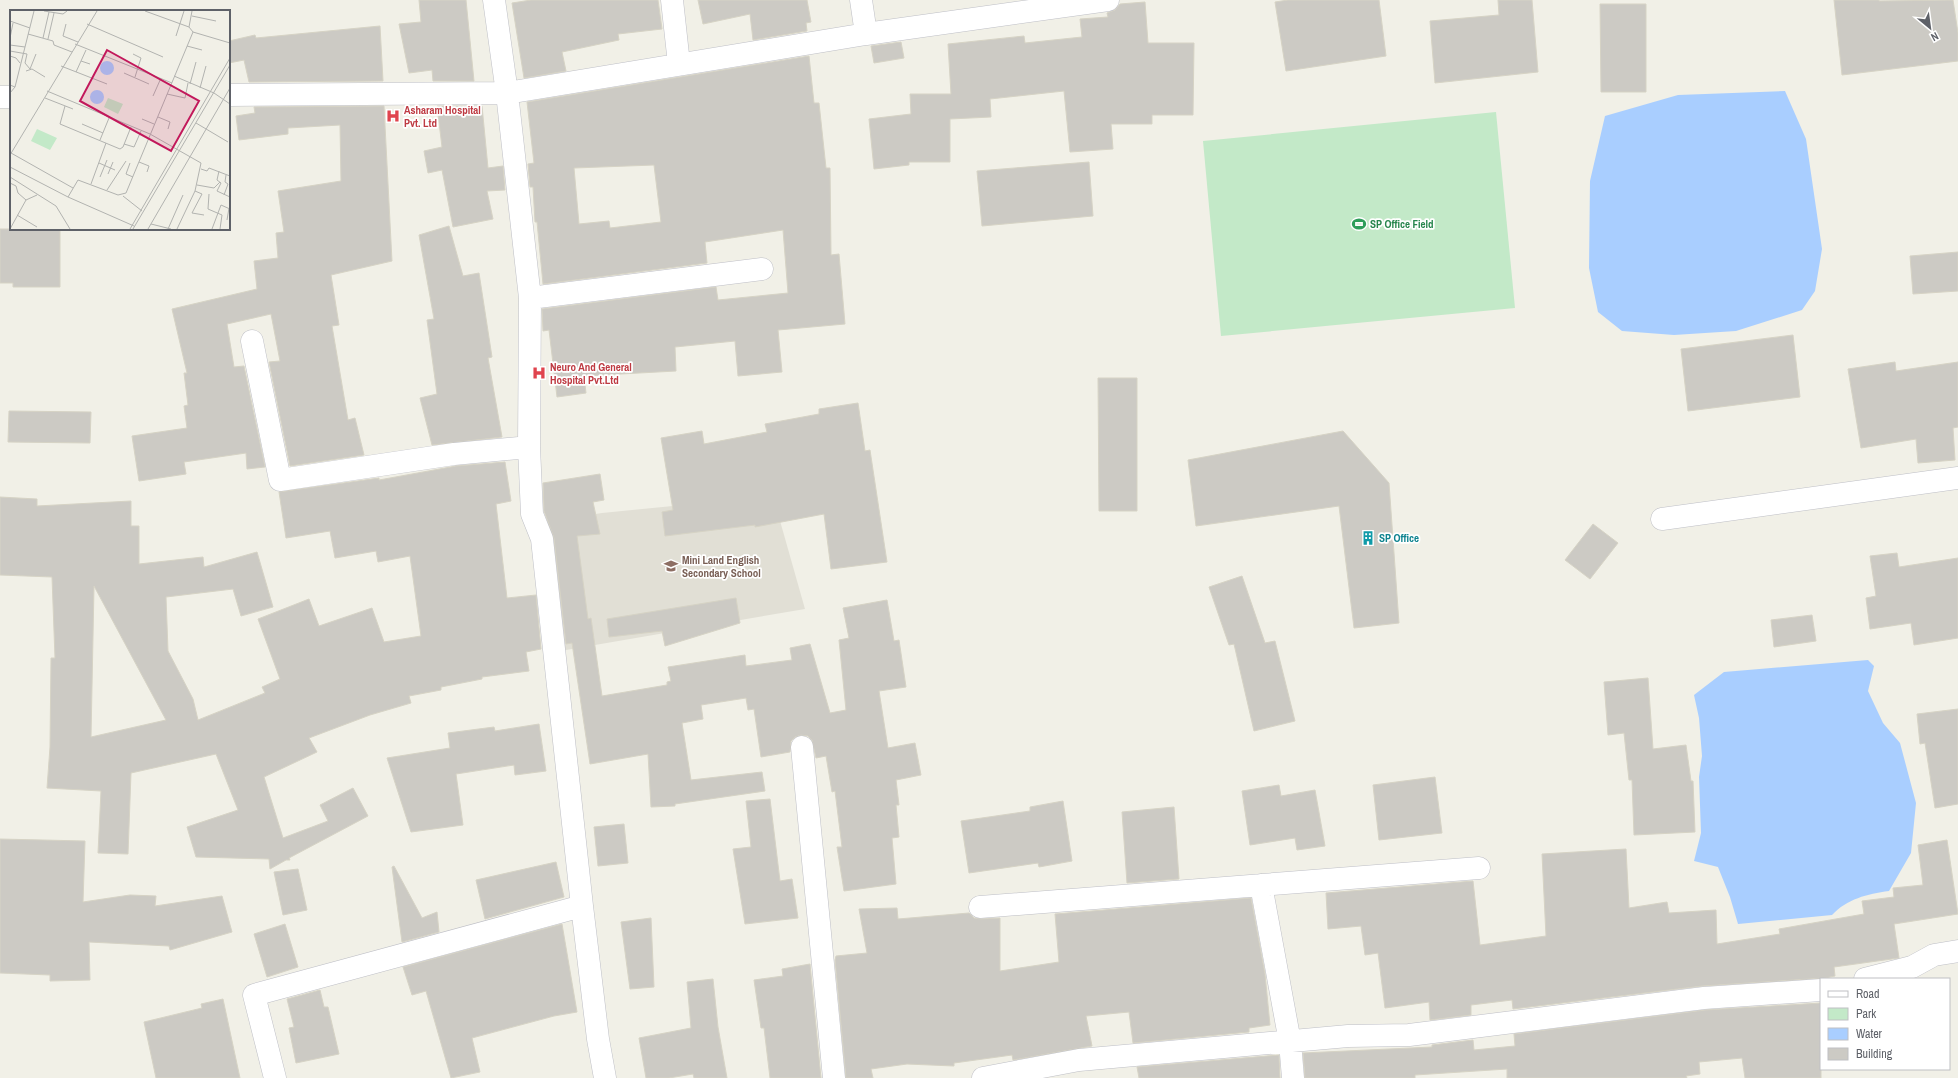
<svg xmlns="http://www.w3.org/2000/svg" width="1958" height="1078" viewBox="0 0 1958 1078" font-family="'Archivo Narrow',sans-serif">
	<rect width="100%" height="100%" fill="#f1f0e7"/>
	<!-- education -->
	<path fill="#e1dfd5" d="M 773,496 L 805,609 L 560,651 L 542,522 L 602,513 Z"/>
	<!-- green -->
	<path fill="#c3e9c8" d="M 1496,112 L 1515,308 L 1221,336 L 1203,141 Z"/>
	<!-- water -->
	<path fill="#a9ceff" d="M 1785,91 L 1806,139 L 1822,249 L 1815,291 L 1802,310 L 1736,331 L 1674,335 L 1622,331 L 1598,312 L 1589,268 L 1590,181 L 1605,116 L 1678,95 Z
		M 1868,660 L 1874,666 L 1868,691 L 1883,723 L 1900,743 L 1916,803 L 1911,853 L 1889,891 C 1867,894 1847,899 1832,915 L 1738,924 L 1730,897 L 1718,867 L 1694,861 L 1701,833 L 1699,777 L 1702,756 L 1699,718 L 1694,695 L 1724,672 Z"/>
	<!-- building -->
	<path fill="#cccac4" stroke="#d6d3c5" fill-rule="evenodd" d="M 419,0 L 466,0 L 474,81 L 433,81 L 432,70 L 409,73 L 399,24 L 421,22 Z
		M 531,0 L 658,0 L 662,29 L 618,34 L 619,40 L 562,52 L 566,71 L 524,78 L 512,3 Z
		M 698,0 L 807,0 L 811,22 L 806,23 L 807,31 L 753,40 L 750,14 L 703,24 Z
		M 1288,0 L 1379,0 L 1386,56 L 1286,71 L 1275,2 Z
		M 1498,0 L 1532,0 L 1538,72 L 1435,83 L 1430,21 L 1499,15 Z
		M 1834,0 L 1879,0 L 1879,1 L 1953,0 L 1958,33 L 1958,61 L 1842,75 Z
		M 1145,2 L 1148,43 L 1194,43 L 1193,115 L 1152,115 L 1152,124 L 1111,124 L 1113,149 L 1070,152 L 1064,91 L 990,99 L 991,117 L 950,119 L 950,162 L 909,162 L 909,165 L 874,169 L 869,119 L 911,114 L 910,94 L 951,94 L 948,44 L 1024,36 L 1025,43 L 1082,37 L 1080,19 L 1108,17 L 1107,13 L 1115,10 L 1120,4 Z
		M 1600,4 L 1646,4 L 1646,92 L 1601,92 Z
		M 380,26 L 383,81 L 249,82 L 244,60 L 229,63 L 229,41 L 255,35 L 256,38 Z
		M 901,42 L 904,58 L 874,63 L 871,46 Z
		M 809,56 L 814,103 L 819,103 L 826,168 L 830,168 L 831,255 L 839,254 L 845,324 L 778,330 L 782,372 L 738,376 L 735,341 L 675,347 L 676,371 L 584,376 L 586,393 L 557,397 L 549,330 L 543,331 L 542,309 L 716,287 L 718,300 L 788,293 L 783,230 L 705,242 L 707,263 L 543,284 L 537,222 L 535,222 L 533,187 L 530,187 L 528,164 L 534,163 L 527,102 ZM 654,165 L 661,222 L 610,228 L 609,221 L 579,224 L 574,168 Z
		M 384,106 L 392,261 L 331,275 L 339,325 L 332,326 L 348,420 L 355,418 L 364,455 L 290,466 L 269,362 L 280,361 L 271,314 L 227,324 L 234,367 L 244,366 L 265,467 L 247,469 L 246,453 L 184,462 L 186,474 L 139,481 L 132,436 L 187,428 L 184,406 L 188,405 L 184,373 L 187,373 L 172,309 L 257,289 L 254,261 L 278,258 L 276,233 L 284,232 L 278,191 L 341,181 L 340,125 L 288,128 L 288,134 L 239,140 L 236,116 L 255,113 L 254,107 Z
		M 437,106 L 482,106 L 488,168 L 503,166 L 505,190 L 487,191 L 493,219 L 453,227 L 442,170 L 428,173 L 424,151 L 442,147 Z
		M 1089,162 L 1093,216 L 982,226 L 977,171 Z
		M 449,226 L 463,276 L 479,273 L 492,357 L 488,358 L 502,437 L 432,445 L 420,398 L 437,394 L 427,320 L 434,319 L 419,235 Z
		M 0,229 L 60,229 L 60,287 L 13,287 L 13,283 L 0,283 Z
		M 1958,252 L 1958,291 L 1913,294 L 1910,256 Z
		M 1793,335 L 1800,397 L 1688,411 L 1681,349 Z
		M 1895,362 L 1896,371 L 1958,362 L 1958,427 L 1953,428 L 1955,460 L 1918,463 L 1916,439 L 1861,448 L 1848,369 Z
		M 1098,378 L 1137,378 L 1137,511 L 1099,511 Z
		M 858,403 L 865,451 L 870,450 L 887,562 L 831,569 L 824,514 L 755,527 L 755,525 L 665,536 L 662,512 L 673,510 L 661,438 L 702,431 L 704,444 L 767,432 L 765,424 L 819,414 L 819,409 Z
		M 9,411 L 91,412 L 90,443 L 8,442 Z
		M 1343,431 L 1389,483 L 1399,623 L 1354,628 L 1339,506 L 1196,526 L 1188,460 Z
		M 505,462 L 511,501 L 496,504 L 507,598 L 536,595 L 541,649 L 526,652 L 529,671 L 482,677 L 482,679 L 441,687 L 441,690 L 409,696 L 411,703 L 370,715 L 309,738 L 317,752 L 264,777 L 283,838 L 328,821 L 320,805 L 353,788 L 368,816 L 289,858 L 290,860 L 286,860 L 270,869 L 269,859 L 196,857 L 187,827 L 238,810 L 216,754 L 131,773 L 128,854 L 98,853 L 101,791 L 47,788 L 50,747 L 51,658 L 55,658 L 52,577 L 0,575 L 0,497 L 37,499 L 37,506 L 131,501 L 131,526 L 139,526 L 139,564 L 203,557 L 204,567 L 257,552 L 273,607 L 241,616 L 233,589 L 166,597 L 168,651 L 193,699 L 198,720 L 265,693 L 262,687 L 280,679 L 258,619 L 309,599 L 319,626 L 372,608 L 384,642 L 421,636 L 410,556 L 378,562 L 376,551 L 335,558 L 330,531 L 286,538 L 279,492 L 379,478 L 379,480 L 456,466 ZM 94,586 L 166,720 L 91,737 Z
		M 600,474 L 604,500 L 593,502 L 600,534 L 577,536 L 588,619 L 591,618 L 602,696 L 667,685 L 667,682 L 671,681 L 668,667 L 745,655 L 746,666 L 792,660 L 790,648 L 810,644 L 830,713 L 846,710 L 839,640 L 849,638 L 843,608 L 887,600 L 894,641 L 899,640 L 906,687 L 879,691 L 888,748 L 915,743 L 921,775 L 896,780 L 899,805 L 896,805 L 899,837 L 892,838 L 896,884 L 844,891 L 837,847 L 842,847 L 835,791 L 832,792 L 826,756 L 816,758 L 812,740 L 808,736 L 801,735 L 795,737 L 791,741 L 790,752 L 761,757 L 754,709 L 748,710 L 746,698 L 701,705 L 703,719 L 682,723 L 691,780 L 762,772 L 765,791 L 675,804 L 675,806 L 651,807 L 648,754 L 590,764 L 572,643 L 566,644 L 554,538 L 544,511 L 543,483 Z
		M 1593,524 L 1618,543 L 1590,579 L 1565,560 Z
		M 1897,553 L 1899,567 L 1958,558 L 1958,638 L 1914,645 L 1911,623 L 1870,629 L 1866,598 L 1876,596 L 1870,556 Z
		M 1242,576 L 1265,643 L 1275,641 L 1295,721 L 1254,731 L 1234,644 L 1229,645 L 1209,587 Z
		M 736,598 L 740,623 L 665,646 L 662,631 L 609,637 L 607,619 Z
		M 1812,615 L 1816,641 L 1774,647 L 1771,620 Z
		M 1648,678 L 1653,749 L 1686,745 L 1691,781 L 1693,781 L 1695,832 L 1634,835 L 1632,780 L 1629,780 L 1624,733 L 1608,735 L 1604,682 Z
		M 1958,709 L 1958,804 L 1935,808 L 1925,743 L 1920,744 L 1917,714 Z
		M 539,724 L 546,771 L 515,775 L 514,765 L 456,774 L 463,825 L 411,832 L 387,758 L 450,748 L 448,733 L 494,727 L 495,731 Z
		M 1435,777 L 1442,833 L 1379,840 L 1373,785 Z
		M 1279,785 L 1281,796 L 1315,790 L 1325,846 L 1297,850 L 1295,838 L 1250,845 L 1242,791 Z
		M 770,799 L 780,881 L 792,879 L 798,918 L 745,924 L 733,849 L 751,847 L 746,801 Z
		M 1063,801 L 1072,861 L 1039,867 L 1038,863 L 969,873 L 961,821 L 1030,811 L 1030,807 Z
		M 1174,807 L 1179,879 L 1127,883 L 1122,812 Z
		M 624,824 L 628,863 L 598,866 L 594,827 Z
		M 0,839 L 85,841 L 83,902 L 130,895 L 156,896 L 155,906 L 222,896 L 232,932 L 170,950 L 169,946 L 89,942 L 90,980 L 50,981 L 50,975 L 0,973 Z
		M 1947,840 L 1958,914 L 1894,924 L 1899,958 L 1834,967 L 1835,976 L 1825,978 L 1702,986 L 1513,1009 L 1512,1000 L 1471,1005 L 1471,1015 L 1430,1020 L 1429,1002 L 1385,1008 L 1378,953 L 1365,955 L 1361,926 L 1328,929 L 1326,893 L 1473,881 L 1480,945 L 1546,936 L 1542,854 L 1626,849 L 1629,908 L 1667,902 L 1669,913 L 1716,910 L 1717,944 L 1780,934 L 1779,929 L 1864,914 L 1862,901 L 1894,897 L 1893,888 L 1923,885 L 1918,845 Z
		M 556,862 L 564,897 L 485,919 L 476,880 Z
		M 394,866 L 422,918 L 437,912 L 439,932 L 402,942 L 392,867 Z
		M 298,869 L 307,910 L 283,915 L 274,872 Z
		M 1251,898 L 1265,974 L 1270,1025 L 1249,1028 L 1249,1032 L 1133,1043 L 1129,1012 L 1086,1016 L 1092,1046 L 1013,1060 L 1012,1055 L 954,1063 L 954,1066 L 907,1064 L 871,1069 L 873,1078 L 846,1078 L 835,960 L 836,956 L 867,953 L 859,909 L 897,908 L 898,919 L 969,913 L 974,918 L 981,919 L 1000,918 L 1000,971 L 1059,962 L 1055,914 Z
		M 651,918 L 654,987 L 630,989 L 621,922 Z
		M 285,924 L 298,967 L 267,977 L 254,934 Z
		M 562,924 L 577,1012 L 554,1016 L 472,1038 L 480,1072 L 451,1078 L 426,991 L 412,995 L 403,967 Z
		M 810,964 L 821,1078 L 770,1078 L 764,1028 L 761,1028 L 754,980 L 783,976 L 782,969 Z
		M 713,979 L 718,1027 L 727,1078 L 694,1078 L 693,1074 L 669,1078 L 646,1078 L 639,1038 L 691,1028 L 687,982 Z
		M 320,990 L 324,1007 L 328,1007 L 339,1054 L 296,1063 L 289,1028 L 294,1027 L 287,999 Z
		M 223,999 L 240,1078 L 156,1078 L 144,1022 L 202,1008 L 201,1004 Z
		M 1821,1003 L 1821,1078 L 1745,1078 L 1742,1058 L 1699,1062 L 1700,1074 L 1686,1076 L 1687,1078 L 1507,1078 L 1507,1069 L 1415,1075 L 1415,1078 L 1305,1078 L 1303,1053 L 1432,1047 L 1432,1045 L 1473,1040 L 1474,1050 L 1515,1046 L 1514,1034 L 1705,1010 Z
		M 1279,1055 L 1280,1078 L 1139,1078 L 1137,1067 Z"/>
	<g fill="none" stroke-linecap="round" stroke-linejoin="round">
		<defs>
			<path id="street" d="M 494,0 L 507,93 L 530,298 L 529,447 L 532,514 L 542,539 L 582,906 L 598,1039 L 605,1078
				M 672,0 L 679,64
				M 861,0 L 866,34
				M 229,95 L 507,93 L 866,34 L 1108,0
				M 0,97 L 11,97
				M 530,298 L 762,269
				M 252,341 L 280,480 L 454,454 L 529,447
				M 1662,519 L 1958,478
				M 802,747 L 834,1078
				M 1261,885 L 1290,1042 L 1293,1078
				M 980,907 L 1479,868
				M 1865,979 L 1912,967 L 1934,955 L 1958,951
				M 275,1078 L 254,995 L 582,906
				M 983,1078 L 1079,1060 L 1348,1036 L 1409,1035 L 1704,998 L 1821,990"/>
		</defs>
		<!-- street casing -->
		<use href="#street" stroke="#bebfc6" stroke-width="23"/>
		<!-- street -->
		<use href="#street" stroke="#fff" stroke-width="22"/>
	</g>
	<!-- icons -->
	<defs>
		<symbol id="hospital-bare" viewBox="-9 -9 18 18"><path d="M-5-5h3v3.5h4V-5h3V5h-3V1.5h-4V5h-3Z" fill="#e0444e" stroke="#fff" stroke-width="2.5" paint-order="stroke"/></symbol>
		<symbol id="stadium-bare" viewBox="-9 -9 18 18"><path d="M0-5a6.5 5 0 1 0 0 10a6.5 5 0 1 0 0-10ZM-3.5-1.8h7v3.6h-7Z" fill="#2e9e5b" stroke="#fff" stroke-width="2.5" paint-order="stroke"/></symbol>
		<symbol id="building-bare" viewBox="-9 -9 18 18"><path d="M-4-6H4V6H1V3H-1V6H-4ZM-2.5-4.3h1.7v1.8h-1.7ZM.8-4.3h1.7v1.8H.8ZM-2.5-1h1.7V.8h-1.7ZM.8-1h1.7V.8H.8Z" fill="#0f9aa8" stroke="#fff" stroke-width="2.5" paint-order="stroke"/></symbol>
		<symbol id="school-bare" viewBox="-9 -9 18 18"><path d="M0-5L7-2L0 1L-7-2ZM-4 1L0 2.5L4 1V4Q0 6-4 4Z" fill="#8d6e63" stroke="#fff" stroke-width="2.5" paint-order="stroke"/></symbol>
	</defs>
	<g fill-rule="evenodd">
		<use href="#hospital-bare" x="383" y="106" width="20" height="20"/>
		<use href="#stadium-bare" x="1349" y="214" width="20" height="20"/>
		<use href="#hospital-bare" x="529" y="363" width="20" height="20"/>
		<use href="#building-bare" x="1358" y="528" width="20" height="20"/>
		<use href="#school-bare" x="661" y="556" width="20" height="20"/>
	</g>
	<g text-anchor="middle" stroke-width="3.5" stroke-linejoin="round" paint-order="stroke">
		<!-- health labels -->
		<g font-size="11" font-weight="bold" fill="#be3a42" stroke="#fff" text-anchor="start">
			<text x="404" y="114">Asharam Hospital<tspan x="404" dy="13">Pvt. Ltd</tspan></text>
			<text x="550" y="371">Neuro And General<tspan x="550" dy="13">Hospital Pvt.Ltd</tspan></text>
		</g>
		<!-- leisure labels -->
		<g font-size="11" font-weight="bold" fill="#27864d" stroke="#fff" text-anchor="start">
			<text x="1370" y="228">SP Office Field</text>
		</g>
		<!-- culture labels -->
		<g font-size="11" font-weight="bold" fill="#0d838f" stroke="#fff" text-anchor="start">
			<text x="1379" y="542">SP Office</text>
		</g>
		<!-- education labels -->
		<g font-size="11" font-weight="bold" fill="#785e54" stroke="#fff" text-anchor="start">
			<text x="682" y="564">Mini Land English<tspan x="682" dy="13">Secondary School</tspan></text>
		</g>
	</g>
	<!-- overview -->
	<g transform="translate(10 10)">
		<rect width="220" height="220" fill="#f1f0e7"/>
		<path d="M 98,88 L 113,94 L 108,104 L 94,97 ZM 27,119 L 47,128 L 40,140 L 21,131 Z" fill="#c3e9c8"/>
		<path d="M90 58a7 7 0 1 1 14 0a7 7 0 1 1-14 0ZM80 87a7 7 0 1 1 14 0a7 7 0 1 1-14 0Z" fill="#a9ceff"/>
		<path fill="none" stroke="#b2b3b0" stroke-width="1" d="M 34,1 L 53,4 L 57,1M 135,1 L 179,17 L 183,22 L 220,33M 182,6 L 206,11M 0,11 L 20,18M 56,14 L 53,26 L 68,32M 77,14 L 153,47M 179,17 L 182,1M 18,24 L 43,31 L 44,35 L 62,42M 166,26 L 174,1M 0,28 L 3,13M 33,28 L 39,2M 38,29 L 44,3M 65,34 L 162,73M 0,35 L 15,37M 177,36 L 192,40M 0,41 L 17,44 L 15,53 L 20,59M 123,44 L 131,48 L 125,67M 0,46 L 6,48 L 10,53M 71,51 L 76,40M 51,56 L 97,74M 20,59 L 26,44M 16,61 L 22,59 L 35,67M 66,62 L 71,51 L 80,54M 114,63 L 139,74M 164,66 L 204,83 L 220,94M 180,74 L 186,52M 0,75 L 5,77 L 0,83M 5,77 L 24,1M 190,78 L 196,56M 37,81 L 140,124 L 191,153 L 185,181 L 167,219M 157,84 L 175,88 L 178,73M 143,86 L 151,68M 35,88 L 63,99M 55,96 L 50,114 L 110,139 L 113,137 L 121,117M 148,107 L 160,112 L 158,119M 132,109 L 144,114M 186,113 L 218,132M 72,114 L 93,123M 90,130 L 99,108M 114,134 L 124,137 L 131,121M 1,143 L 63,178M 0,145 L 87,1M 129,152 L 139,156 L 137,162M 89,153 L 105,160M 120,153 L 116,164 L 123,167M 0,157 L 58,187 L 124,216M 191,159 L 197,161 L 199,158 L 220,166M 209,161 L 207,170 L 211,173 L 207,181 L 220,187M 98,164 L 103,152M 0,167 L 46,196 L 60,219M 90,167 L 97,150M 0,173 L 6,176 L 8,183 L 16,190M 81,174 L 96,133M 187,175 L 204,178 L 210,172M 97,180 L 116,151M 185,181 L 192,184 L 182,203 L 194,205M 199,184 L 198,199 L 212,205 L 210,219M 214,185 L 218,174 L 215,172 L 216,165M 113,186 L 132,201M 58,187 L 68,170 L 108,185 L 116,183 L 183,22M 7,205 L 27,217M 217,210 L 219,198M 141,214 L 161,219M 0,219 L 16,190 L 27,185M 120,219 L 220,48M 123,219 L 220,55M 138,219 L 220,78M 158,219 L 173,185M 202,219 L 211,195 L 220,199"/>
		<path fill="#c2185b" fill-opacity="0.15" stroke="#c2185b" stroke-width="2" d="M 97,40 L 189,91 L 161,141 L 70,91 Z"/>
		<rect width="220" height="220" fill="none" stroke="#5e6168" stroke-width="2"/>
	</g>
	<!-- legend -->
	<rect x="1820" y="978" width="130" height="92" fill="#ffffff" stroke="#bfc0c3"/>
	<rect x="1828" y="991" width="20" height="6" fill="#ffffff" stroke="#bfc0c3"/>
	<text x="1856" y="998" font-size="12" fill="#5e6168">Road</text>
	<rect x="1828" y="1008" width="20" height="12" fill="#c3e9c8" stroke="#bfc0c3"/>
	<text x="1856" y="1018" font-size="12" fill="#5e6168">Park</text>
	<rect x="1828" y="1028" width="20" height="12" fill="#a9ceff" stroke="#bfc0c3"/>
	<text x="1856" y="1038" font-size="12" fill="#5e6168">Water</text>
	<rect x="1828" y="1048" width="20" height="12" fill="#cccac4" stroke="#bfc0c3"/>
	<text x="1856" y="1058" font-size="12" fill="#5e6168">Building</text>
	<!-- north arrow -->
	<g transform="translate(1930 28) rotate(151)" stroke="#ffffff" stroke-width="3" paint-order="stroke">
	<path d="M0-3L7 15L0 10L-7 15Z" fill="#5e6168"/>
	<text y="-6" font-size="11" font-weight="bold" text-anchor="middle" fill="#5e6168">N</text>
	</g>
</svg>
